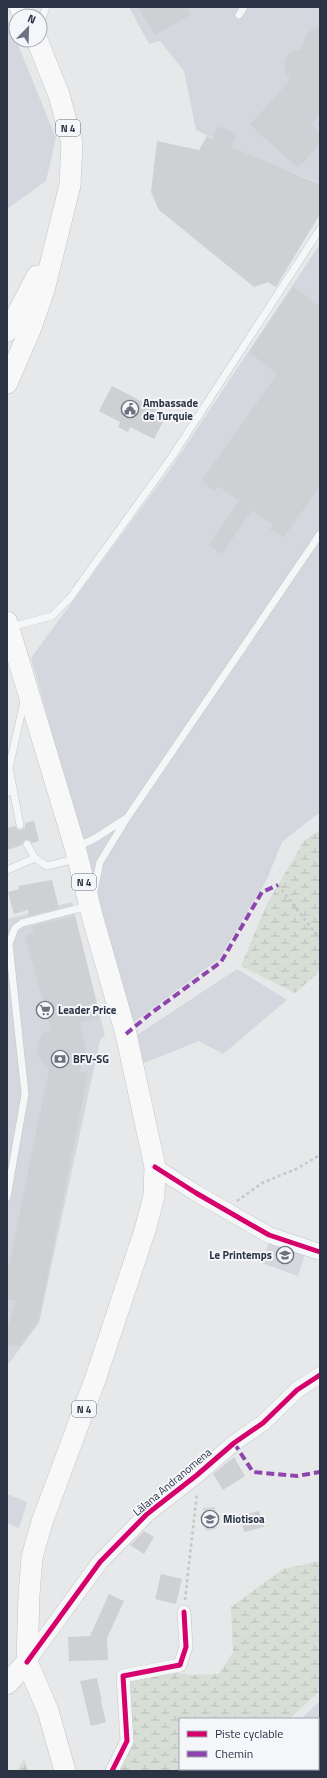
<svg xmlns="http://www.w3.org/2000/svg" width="327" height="1778" viewBox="0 0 327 1778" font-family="'Titillium Web',sans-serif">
	<defs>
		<pattern id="wetland-marsh" width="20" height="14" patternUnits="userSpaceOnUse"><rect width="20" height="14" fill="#d6ded6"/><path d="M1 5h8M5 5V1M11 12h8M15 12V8" fill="none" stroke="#b8bfb9"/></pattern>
	</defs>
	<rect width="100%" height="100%" fill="#e6e8ea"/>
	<!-- built -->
	<path fill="#d4d7dd" d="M 129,7 L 320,7 L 320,183 L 244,153 L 196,130 L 184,71 L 160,41 L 149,44 Z
		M 7,18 L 56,138 L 46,181 L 7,209 Z
		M 320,244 L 320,813 L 312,818 L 282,842 L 267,879 L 219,959 L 133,1023 L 31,658 L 173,465 Z
		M 72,902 L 105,1036 L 100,1040 L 39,1323 L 7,1366 L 7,919 Z
		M 237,969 L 287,1000 L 223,1054 L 199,1041 L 144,1063 L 131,1039 Z
		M 272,1233 L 307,1248 L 298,1276 L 262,1263 Z
		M 7,1494 L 27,1502 L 19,1528 L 7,1523 Z
		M 215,1507 L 217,1529 L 205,1531 L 203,1508 Z
		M 320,1701 L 320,1771 L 245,1771 L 248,1769 L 318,1769 L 318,1719 L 301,1719 Z"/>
	<!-- wetland -->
	<path fill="url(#wetland-marsh)" d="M 320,830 L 320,971 L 295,993 L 241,966 L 266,906 L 278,885 L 304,841 Z
		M 320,1561 L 320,1691 L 289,1719 L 180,1719 L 180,1769 L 235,1769 L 232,1771 L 117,1771 L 127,1741 L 124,1680 L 170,1672 L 192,1675 L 219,1674 L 233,1652 L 231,1607 L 283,1569 Z
		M 24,1759 L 28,1771 L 17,1771 Z"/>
	<!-- building -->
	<path fill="#ced0d3" d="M 138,7 L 187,7 L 191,15 L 155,35 Z
		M 320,27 L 320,114 L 311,125 L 320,133 L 320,144 L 298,168 L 250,125 L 289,81 L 288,80 L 290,77 L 286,74 L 284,63 L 287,56 L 292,51 L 301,49 L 306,35 L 311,30 Z
		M 218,126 L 237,134 L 231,147 L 320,184 L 320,214 L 276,287 L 268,282 L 254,287 L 159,210 L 151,192 L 157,141 L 199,150 L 207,136 L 212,139 Z
		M 293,287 L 320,307 L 320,486 L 284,537 L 270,530 L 273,525 L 252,510 L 222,554 L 209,545 L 239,501 L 218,486 L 214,491 L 202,480 L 277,374 L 249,352 Z
		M 112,386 L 162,412 L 160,416 L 165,418 L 154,439 L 130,427 L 128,432 L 118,427 L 120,422 L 99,411 Z
		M 34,821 L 39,841 L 32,843 L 29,840 L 25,840 L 23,842 L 22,845 L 7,850 L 7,828 L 15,826 L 18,830 L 21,830 L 25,827 L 25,823 Z
		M 52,880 L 59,908 L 29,916 L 28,910 L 14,914 L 8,892 L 19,889 L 18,886 Z
		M 75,916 L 100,1017 L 79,1023 L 86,1048 L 80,1072 L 88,1073 L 39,1319 L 20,1346 L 7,1344 L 7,1329 L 16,1301 L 7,1299 L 7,1275 L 49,1070 L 41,1062 L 37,1050 L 40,1038 L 43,1033 L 51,1030 L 25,936 L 34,933 L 32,926 Z
		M 234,1457 L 245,1476 L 223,1490 L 213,1474 Z
		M 259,1511 L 264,1527 L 244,1532 L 240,1516 Z
		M 144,1531 L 154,1537 L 144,1554 L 130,1545 Z
		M 161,1574 L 182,1579 L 176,1604 L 155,1599 Z
		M 109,1594 L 124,1601 L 107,1638 L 108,1660 L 69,1661 L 68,1637 L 90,1636 Z
		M 97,1678 L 102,1702 L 101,1702 L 106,1722 L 91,1726 L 80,1681 Z"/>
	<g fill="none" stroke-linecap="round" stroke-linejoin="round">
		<defs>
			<path id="service" d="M 239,15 L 244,7
				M 40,24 L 46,7
				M 11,627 L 52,616 L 70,598 L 173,455 L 320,229
				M 7,793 L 8,777
				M 20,825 L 9,768 L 24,701
				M 27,844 L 35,858 L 47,866 L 75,859
				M 76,847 L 94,839 L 125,819
				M 7,870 L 35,858
				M 94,891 L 100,862 L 127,818 L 320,534
				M 7,1197 L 25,1094 L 9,944 L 15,928 L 22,923 L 88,906"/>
			<path id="minor" d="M 112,1771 L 127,1741 L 123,1676 L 180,1665 L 186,1647 L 184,1612"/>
			<path id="tertiary" d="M 155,1167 L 196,1193 L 269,1235 L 320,1252
				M 27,1662 L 100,1562 L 147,1514 L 197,1475 L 234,1443 L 263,1423 L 297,1390 L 320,1375"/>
			<path id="primary" d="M 20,7 L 25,16
				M 7,331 L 18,313 L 37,276
				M 7,383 L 30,330 L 44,290 L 70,185 L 72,143 L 59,95 L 37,40
				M 7,622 L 75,847 L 93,919 L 126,1034 L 155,1167 L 154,1196 L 145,1230 L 96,1377 L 42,1522 L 32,1557 L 29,1595 L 27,1662 L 48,1711 L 65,1771
				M 7,1684 L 27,1662"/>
		</defs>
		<!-- service casing -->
		<use href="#service" stroke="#c4c6c8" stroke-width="8"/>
		<!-- minor casing -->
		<use href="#minor" stroke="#c4c6c8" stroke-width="14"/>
		<!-- tertiary casing -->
		<use href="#tertiary" stroke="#c4c6c8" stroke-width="17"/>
		<!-- primary casing -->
		<use href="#primary" stroke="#c2c5c8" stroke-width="22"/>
		<!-- path -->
		<path stroke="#c5c6ca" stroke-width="2.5" stroke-dasharray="3 3" stroke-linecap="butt" d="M 278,885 L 320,939
			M 237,1201 L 262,1183 L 296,1169 L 320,1155
			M 185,1600 L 197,1493"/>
		<!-- service -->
		<use href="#service" stroke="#f5f6f7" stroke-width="7"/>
		<!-- minor -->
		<use href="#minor" stroke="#f5f6f7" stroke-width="13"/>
		<!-- tertiary -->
		<use href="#tertiary" stroke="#f5f6f7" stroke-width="16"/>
		<!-- primary -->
		<use href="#primary" stroke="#f8f8f8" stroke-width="21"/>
		<!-- quiet -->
		<path stroke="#8e44ad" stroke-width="4" stroke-dasharray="8 4" stroke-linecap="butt" d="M 126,1034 L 150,1014 L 221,962 L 262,892 L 278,885
			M 234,1443 L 253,1472 L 297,1476 L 320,1472"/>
		<defs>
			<path id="cycleway" d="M 155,1167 L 196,1193 L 269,1235 L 320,1252
				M 27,1662 L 100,1562 L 147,1514 L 197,1475 L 234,1443 L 263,1423 L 297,1390 L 320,1375
				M 112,1771 L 127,1741 L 123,1676 L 180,1665 L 186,1647 L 184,1612"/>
		</defs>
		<!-- cycleway casing -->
		<use href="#cycleway" stroke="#f4f6f9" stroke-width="8"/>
		<!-- cycleway -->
		<use href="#cycleway" stroke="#d6006c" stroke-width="5"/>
	</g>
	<!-- icons -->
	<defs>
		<symbol id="civic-ring" viewBox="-11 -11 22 22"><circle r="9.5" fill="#f4f6f9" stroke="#6c737f" stroke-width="1.5"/><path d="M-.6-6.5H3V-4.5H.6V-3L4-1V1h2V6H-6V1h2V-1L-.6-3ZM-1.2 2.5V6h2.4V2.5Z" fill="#6c737f"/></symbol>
		<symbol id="supermarket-ring" viewBox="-11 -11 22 22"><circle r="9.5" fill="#f4f6f9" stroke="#6c737f" stroke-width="1.5"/><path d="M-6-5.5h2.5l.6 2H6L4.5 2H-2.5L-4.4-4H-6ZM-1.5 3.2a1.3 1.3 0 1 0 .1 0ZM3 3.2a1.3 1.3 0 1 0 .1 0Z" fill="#6c737f"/></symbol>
		<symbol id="bank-ring" viewBox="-11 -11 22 22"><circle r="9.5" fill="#f4f6f9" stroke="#6c737f" stroke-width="1.5"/><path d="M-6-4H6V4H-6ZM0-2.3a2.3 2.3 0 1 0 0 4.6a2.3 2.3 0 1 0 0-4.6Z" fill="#6c737f"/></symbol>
		<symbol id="school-ring" viewBox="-11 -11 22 22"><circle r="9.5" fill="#f4f6f9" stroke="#6c737f" stroke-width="1.5"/><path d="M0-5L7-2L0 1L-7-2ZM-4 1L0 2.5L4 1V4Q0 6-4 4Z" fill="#6c737f"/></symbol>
	</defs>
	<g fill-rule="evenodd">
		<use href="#civic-ring" x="120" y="399" width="20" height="20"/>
		<use href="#supermarket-ring" x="35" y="1000" width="20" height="20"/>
		<use href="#bank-ring" x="50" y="1049" width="20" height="20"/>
		<use href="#school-ring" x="275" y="1245" width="20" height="20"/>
		<use href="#school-ring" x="200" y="1509" width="20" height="20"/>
	</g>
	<g text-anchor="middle" stroke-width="4" stroke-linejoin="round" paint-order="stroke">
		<!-- shield labels -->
		<g fill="#f4f6f9" stroke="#676e7b" stroke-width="1">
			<rect x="56" y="120" width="24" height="16" rx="3"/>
			<rect x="72" y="874" width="24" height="16" rx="3"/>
			<rect x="72" y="1401" width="24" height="16" rx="3"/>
		</g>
		<g font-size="10" font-weight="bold" fill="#2b3445">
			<text x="68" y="132">N 4</text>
			<text x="84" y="886">N 4</text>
			<text x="84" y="1413">N 4</text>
		</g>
		<!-- poi labels -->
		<g font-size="11" font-weight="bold" fill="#2b3445" stroke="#f4f6f9" text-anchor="start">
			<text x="143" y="407">Ambassade<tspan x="143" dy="13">de Turquie</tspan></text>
			<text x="58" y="1014">Leader Price</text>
			<text x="73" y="1063">BFV-SG</text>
			<text x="272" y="1259" text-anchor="end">Le Printemps</text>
			<text x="223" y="1523">Miotisoa</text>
		</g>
		<!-- street labels -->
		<g font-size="11" fill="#2b3445" stroke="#f4f6f9">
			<text transform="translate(172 1482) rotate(-40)" y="4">Làlana Andranomena</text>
		</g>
	</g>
	<!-- border -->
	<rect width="327" height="1778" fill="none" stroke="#2b3445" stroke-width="16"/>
	<!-- legend -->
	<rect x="179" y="1718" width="140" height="52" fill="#f4f6f9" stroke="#a4a8b1"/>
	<rect x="187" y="1731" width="20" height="6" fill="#d6006c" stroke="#a4a8b1"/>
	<text x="215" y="1738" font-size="12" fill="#2b3445">Piste cyclable</text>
	<rect x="187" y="1751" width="20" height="6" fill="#8e44ad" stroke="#a4a8b1"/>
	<text x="215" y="1758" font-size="12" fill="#2b3445">Chemin</text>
	<!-- north arrow -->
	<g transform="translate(28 28) rotate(23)"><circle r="19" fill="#f4f6f9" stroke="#a4a8b1"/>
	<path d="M0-3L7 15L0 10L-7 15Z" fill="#6c737f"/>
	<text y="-6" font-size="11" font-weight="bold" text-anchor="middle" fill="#2b3445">N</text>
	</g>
</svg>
